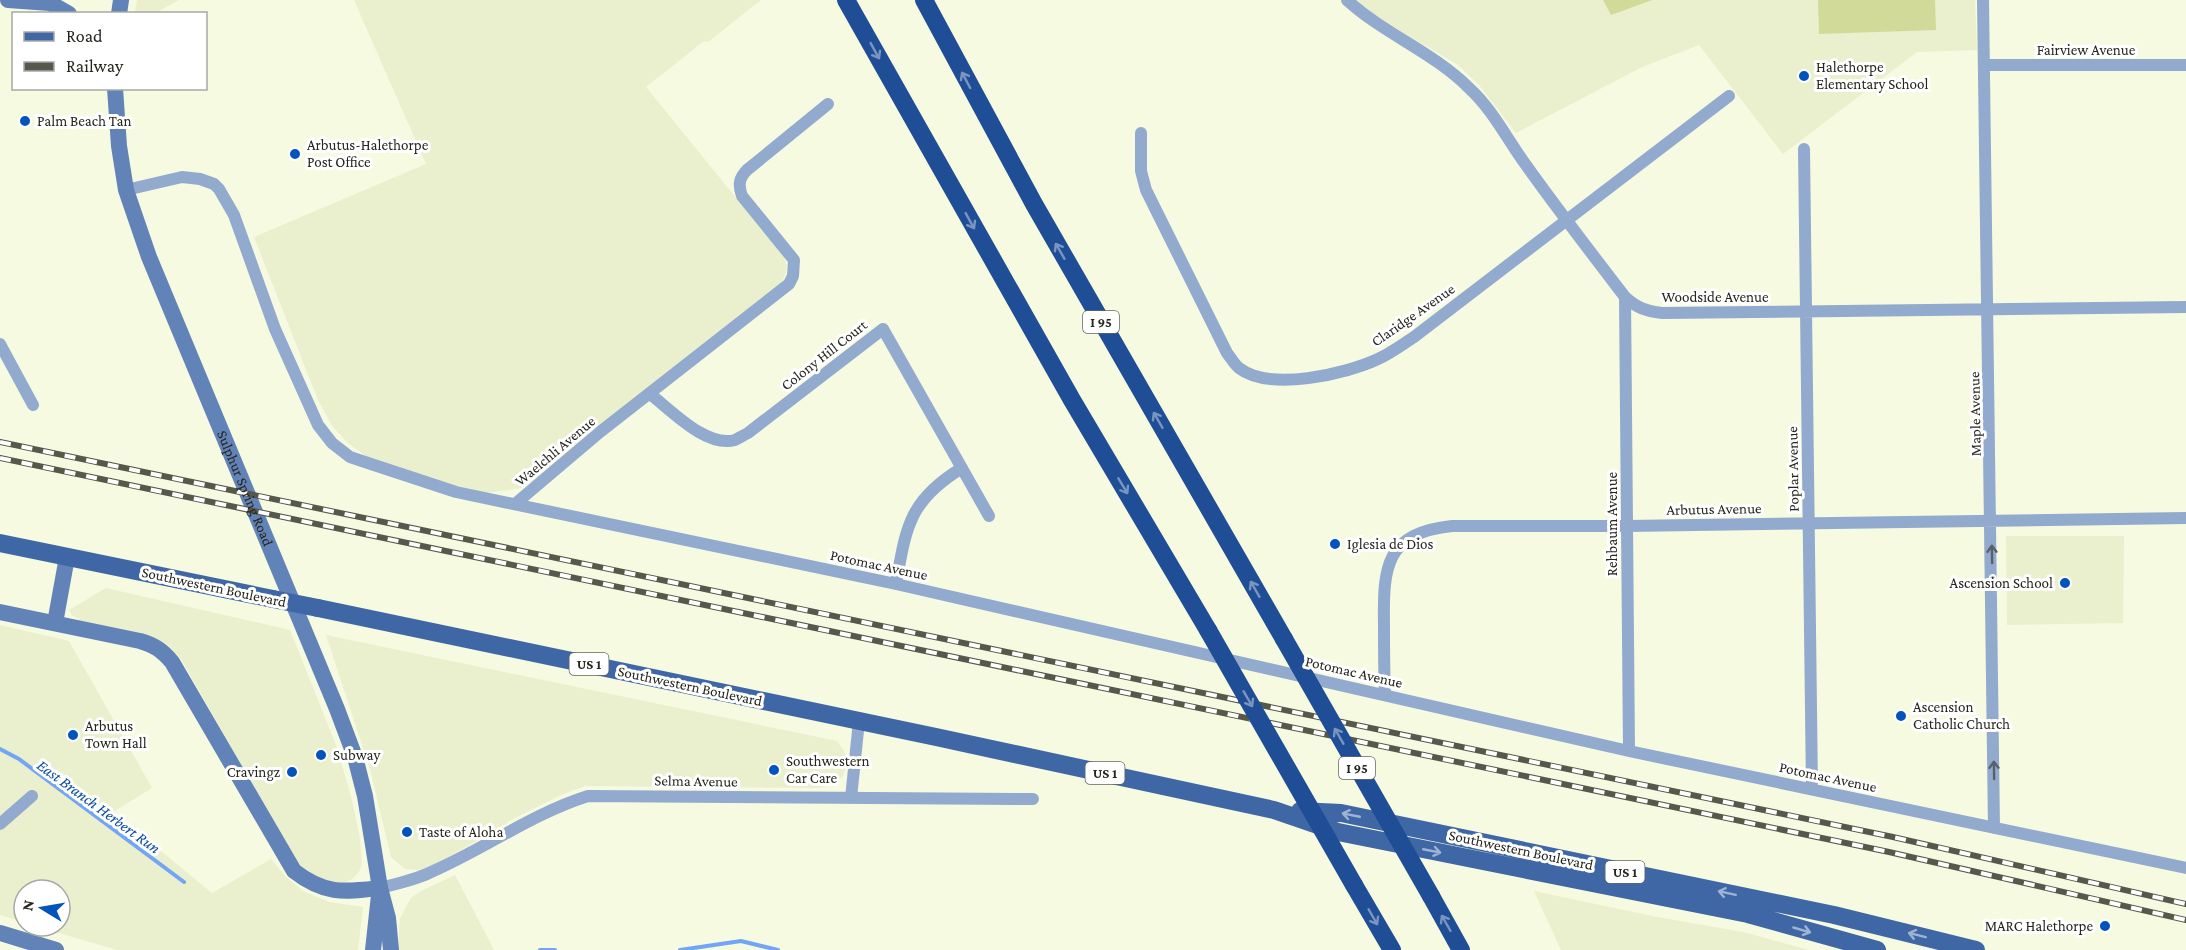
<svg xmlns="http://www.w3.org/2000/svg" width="2186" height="950" viewBox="0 0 2186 950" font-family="'Crimson Pro',serif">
	<rect width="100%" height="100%" fill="#f6fae0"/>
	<!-- built -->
	<path fill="#eaefcd" d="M 137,0 L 179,0 L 155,13 L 135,13 Z
		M 354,0 L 761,0 L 708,42 L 704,41 L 646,87 L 784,257 L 787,266 L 785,276 L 780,284 L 543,475 L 522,488 L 486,493 L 405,474 L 371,460 L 348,443 L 332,426 L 318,400 L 254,237 L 426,164 Z
		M 1357,0 L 1975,0 L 1977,50 L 1917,52 L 1783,154 L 1699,45 L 1640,68 L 1516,133 L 1479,85 L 1458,65 L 1379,18 Z
		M 2006,536 L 2124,536 L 2123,623 L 2007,625 Z
		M 106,588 L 290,630 L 336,745 L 352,800 L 360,839 L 362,863 L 359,872 L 351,880 L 338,884 L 325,882 L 299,866 L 181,659 L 168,645 L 155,638 L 82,621 L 72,615 L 69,610 Z
		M 0,625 L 69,641 L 152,788 L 113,812 L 212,893 L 271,859 L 286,877 L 303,891 L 329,902 L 363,907 L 358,950 L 117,950 L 35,926 L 60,926 L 60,890 L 24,890 L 24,922 L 0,915 Z
		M 326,635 L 837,741 L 844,751 L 848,760 L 843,776 L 833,785 L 818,788 L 585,786 L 561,795 L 515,818 L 435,865 L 418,870 L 405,869 L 391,857 L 370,769 Z
		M 455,875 L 494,950 L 398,950 L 400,918 L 411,898 L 419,892 Z
		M 1534,891 L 1657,917 L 1743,932 L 1809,950 L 1561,950 Z"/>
	<!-- park -->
	<path fill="#d2da99" d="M 1603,0 L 1652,0 L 1611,15 Z
		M 1818,0 L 1935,0 L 1936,30 L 1819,34 Z"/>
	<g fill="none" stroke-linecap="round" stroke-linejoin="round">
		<!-- stream -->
		<path stroke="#72a5f5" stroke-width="4" d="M 0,749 L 19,759 L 184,882
			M 540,950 L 555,950
			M 680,950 L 741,941 L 778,950"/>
		<!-- street -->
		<path stroke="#92aacd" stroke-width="12" d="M 1347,0 C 1384,34 1433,52 1469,88 C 1493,110 1507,139 1526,165 C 1558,210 1592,254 1625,297 C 1637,308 1646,311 1662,313 L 2186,307
			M 1983,0 L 1994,828
			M 1985,65 L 2186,65
			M 1141,133 L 1141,171 L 1146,190 L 1227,353 C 1231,358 1234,364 1239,368 C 1270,392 1346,374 1378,359 C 1391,353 1403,344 1414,337 L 1729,96
			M 1804,149 L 1812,789
			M 126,190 L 182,177 L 200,179 L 214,184 L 219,189 L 234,215 L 275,329 L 318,425 L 332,443 L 350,457 L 371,464 L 456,492 L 896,584 L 1629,751 L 2186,868
			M 1625,297 L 1629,751
			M 0,344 L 33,405
			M 650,394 C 671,410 706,448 735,440 C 739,438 744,435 748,433 L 883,329 L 989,516
			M 515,504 L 600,432 L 789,284 L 793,276 L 794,260 L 742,196 C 738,185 739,178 747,170 L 828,104
			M 896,584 C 906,527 909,500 962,468
			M 1385,694 C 1384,671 1384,647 1384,624 C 1383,566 1386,533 1452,526 L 1627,526 L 2186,518
			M 851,798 L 859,721
			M 0,824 L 32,796
			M 380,888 C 396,884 414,880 429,873 C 483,850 531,814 588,796 L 1033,799"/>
		<!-- secondary -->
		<g stroke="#6283b7" stroke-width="16">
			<path d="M 8,0 L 50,3 L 69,14"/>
			<path d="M 119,14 L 121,0"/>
			<path id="s1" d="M 115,88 L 119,146 L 126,190 L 149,257 L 337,709 L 355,757 L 365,796 L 380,888 L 388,918 L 391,950"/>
			<path d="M 0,612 L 140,641 C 154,645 162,650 172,662 L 294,871 C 325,895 344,892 380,888"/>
			<path d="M 55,623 L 67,557"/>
			<path d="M 0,933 L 56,950"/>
			<path d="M 373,950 L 379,895"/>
		</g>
		<!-- primary -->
		<path stroke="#3f67a6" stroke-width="18" d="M 0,543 L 273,599
			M 318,608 L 936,737 L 1274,810 L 1338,832 L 1748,914 L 1877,950
			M 1300,811 L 1341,813 L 1834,915 L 1976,950"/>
		<!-- highway -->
		<path stroke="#1f4e96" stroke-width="18" d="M 846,0 L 1072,400 L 1208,630
			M 924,0 L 1034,204 L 1284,639
			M 1354,885 L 1392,950
			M 1431,896 L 1461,950"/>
		<defs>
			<path id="rail" d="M 0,442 L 1893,837 L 2186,904
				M 0,458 L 1889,852 L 2186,920"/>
		</defs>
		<!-- rail casing -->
		<use href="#rail" stroke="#56584b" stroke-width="6"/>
		<!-- rail -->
		<use href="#rail" stroke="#fff" stroke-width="4" stroke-dasharray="11" stroke-linecap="butt"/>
		<!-- primary-bridge -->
		<path stroke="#3f67a6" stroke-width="18" d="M 273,599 L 318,608"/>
		<!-- highway-bridge -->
		<path stroke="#1f4e96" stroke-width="18" d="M 1208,630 L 1354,885
			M 1284,639 L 1431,896"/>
	</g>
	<!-- one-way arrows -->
	<defs><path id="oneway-shaft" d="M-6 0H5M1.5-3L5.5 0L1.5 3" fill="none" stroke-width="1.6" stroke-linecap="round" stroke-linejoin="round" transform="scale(1.5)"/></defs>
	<g stroke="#7995c0">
		<use href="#oneway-shaft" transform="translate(875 51) rotate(61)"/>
		<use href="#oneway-shaft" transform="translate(966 80) rotate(-118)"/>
		<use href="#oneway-shaft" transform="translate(970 221) rotate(61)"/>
		<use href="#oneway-shaft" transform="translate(1060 251) rotate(-120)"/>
		<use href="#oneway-shaft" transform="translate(1158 420) rotate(-120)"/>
		<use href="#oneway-shaft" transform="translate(1123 486) rotate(59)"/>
		<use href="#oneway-shaft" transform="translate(1255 589) rotate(-120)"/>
		<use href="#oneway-shaft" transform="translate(1248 699) rotate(60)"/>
		<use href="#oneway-shaft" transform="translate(1339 736) rotate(-120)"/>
		<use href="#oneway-shaft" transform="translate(1373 917) rotate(60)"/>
		<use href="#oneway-shaft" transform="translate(1446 923) rotate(-120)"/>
	</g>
	<g stroke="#56616c">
		<use href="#oneway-shaft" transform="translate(1992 554) rotate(-91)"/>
		<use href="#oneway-shaft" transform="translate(1994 770) rotate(-91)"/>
	</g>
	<g stroke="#9fb3d2">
		<use href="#oneway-shaft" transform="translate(1351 815) rotate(-169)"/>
		<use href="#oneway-shaft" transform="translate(1432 851) rotate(11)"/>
		<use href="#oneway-shaft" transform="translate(1727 893) rotate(-168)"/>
		<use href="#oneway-shaft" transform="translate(1802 930) rotate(16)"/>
		<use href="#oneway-shaft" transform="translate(1917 935) rotate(-166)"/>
	</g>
	<!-- markers -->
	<g fill="#0353bc" stroke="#fff" stroke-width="2">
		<circle cx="1804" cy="76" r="6"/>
		<circle cx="25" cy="121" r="6"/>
		<circle cx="295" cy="154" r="6"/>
		<circle cx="1335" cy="544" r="6"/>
		<circle cx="2065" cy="583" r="6"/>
		<circle cx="1901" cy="716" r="6"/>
		<circle cx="73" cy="735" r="6"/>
		<circle cx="321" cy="755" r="6"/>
		<circle cx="774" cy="770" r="6"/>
		<circle cx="292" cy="772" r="6"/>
		<circle cx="407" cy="832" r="6"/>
		<circle cx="2105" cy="926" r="6"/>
	</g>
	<g text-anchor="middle" stroke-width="6" stroke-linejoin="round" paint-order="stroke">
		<!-- shield labels -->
		<g fill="#fff" stroke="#666761" stroke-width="1.5">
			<rect x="1083" y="311" width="36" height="22" rx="4.5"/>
			<rect x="569.5" y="653" width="39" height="22" rx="4.5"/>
			<rect x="1339" y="757" width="36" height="22" rx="4.5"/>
			<rect x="1085.5" y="762" width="39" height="22" rx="4.5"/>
			<rect x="1605.5" y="861" width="39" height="22" rx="4.5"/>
		</g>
		<g font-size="14" font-weight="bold" fill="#25261d">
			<text x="1101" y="327">I 95</text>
			<text x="589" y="669">US 1</text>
			<text x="1357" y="773">I 95</text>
			<text x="1105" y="778">US 1</text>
			<text x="1625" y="877">US 1</text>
		</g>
		<!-- street labels -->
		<g font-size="15" fill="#25261d" stroke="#fff">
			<text x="2086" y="55">Fairview Avenue</text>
			<text x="1715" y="302">Woodside Avenue</text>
			<text transform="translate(1413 315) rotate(-35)" y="5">Claridge Avenue</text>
			<text transform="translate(824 355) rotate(-38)" y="5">Colony Hill Court</text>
			<text transform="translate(1975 414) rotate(-91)" y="5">Maple Avenue</text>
			<text transform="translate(555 451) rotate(-40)" y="5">Waelchli Avenue</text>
			<text transform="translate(1793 469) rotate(-91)" y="5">Poplar Avenue</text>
			<text dy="5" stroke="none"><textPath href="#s1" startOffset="424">Sulphur Spring Road</textPath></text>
			<text transform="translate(1714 509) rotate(-1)" y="5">Arbutus Avenue</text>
			<text transform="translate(1612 524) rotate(-90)" y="5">Rehbaum Avenue</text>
			<text transform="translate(879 565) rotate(12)" y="5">Potomac Avenue</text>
			<text transform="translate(214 587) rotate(12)" y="5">Southwestern Boulevard</text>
			<text transform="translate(1354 672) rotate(13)" y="5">Potomac Avenue</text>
			<text transform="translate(690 686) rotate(12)" y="5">Southwestern Boulevard</text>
			<text transform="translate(1828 777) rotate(12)" y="5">Potomac Avenue</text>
			<text transform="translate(696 781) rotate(1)" y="5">Selma Avenue</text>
			<text transform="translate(1521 850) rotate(12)" y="5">Southwestern Boulevard</text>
		</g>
		<!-- poi labels -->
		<g font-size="15" fill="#25261d" stroke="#fff" text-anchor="start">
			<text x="1816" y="72">Halethorpe<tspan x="1816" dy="17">Elementary School</tspan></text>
			<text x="37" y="126">Palm Beach Tan</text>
			<text x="307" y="150">Arbutus-Halethorpe<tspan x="307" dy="17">Post Office</tspan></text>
			<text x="1347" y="549">Iglesia de Dios</text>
			<text x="2053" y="588" text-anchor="end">Ascension School</text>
			<text x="1913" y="712">Ascension<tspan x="1913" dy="17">Catholic Church</tspan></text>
			<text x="85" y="731">Arbutus<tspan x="85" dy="17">Town Hall</tspan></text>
			<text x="333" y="760">Subway</text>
			<text x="786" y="766">Southwestern<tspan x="786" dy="17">Car Care</tspan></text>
			<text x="280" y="777" text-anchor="end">Cravingz</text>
			<text x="419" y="837">Taste of Aloha</text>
			<text x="2093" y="931" text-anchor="end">MARC Halethorpe</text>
		</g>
		<!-- water labels -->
		<g font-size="16" font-style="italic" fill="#0649a4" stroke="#fff">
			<text transform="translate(99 806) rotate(36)" y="6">East Branch Herbert Run</text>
		</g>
	</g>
	<!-- legend -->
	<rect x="12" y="12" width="195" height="78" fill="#ffffff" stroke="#a8a8a5" stroke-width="1.5"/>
	<rect x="24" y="32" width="30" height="9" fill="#3f67a6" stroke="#a8a8a5" stroke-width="1.5"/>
	<text x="66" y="42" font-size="18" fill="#25261d">Road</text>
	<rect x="24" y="62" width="30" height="9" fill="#56584b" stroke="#a8a8a5" stroke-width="1.5"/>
	<text x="66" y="72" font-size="18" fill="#25261d">Railway</text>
	<!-- north arrow -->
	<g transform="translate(42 908) rotate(281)"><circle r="28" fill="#ffffff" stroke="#a8a8a5" stroke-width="1.5"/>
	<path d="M0-4.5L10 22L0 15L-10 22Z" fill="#0353bc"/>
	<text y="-9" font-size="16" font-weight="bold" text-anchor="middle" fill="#25261d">N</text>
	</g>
</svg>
